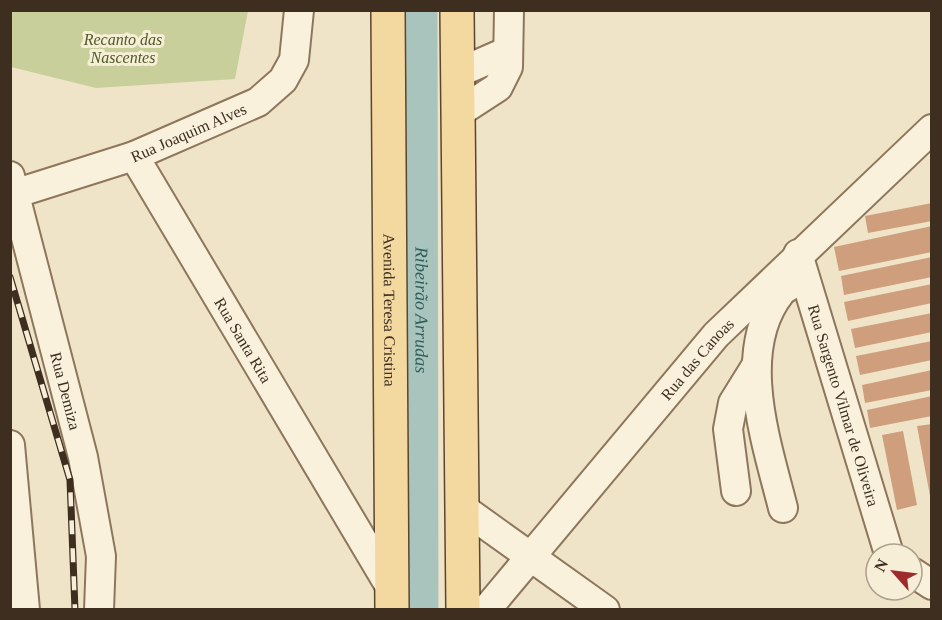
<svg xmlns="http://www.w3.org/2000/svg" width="942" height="620" viewBox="0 0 942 620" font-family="Georgia,serif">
	<rect width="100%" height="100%" fill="#f0e4c8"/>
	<!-- green -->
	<path fill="#c9cf9b" d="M 11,10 L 248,10 L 248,11 L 235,79 L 96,88 L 11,67 Z"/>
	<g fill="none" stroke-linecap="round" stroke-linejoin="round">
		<!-- river -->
		<path stroke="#a9c4bc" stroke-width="33" id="s1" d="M 421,10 L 422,610"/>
	</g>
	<!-- building -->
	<path fill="#cf9f7d" d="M 932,203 L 932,221 L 868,233 L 865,216 Z
		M 932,226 L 932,252 L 839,271 L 834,247 Z
		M 932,257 L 932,277 L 844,295 L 841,276 Z
		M 932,284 L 932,303 L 848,321 L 844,302 Z
		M 932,313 L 932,332 L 855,348 L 851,329 Z
		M 932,341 L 932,360 L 860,375 L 856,356 Z
		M 932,370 L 932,390 L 865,403 L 862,385 Z
		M 932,396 L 932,416 L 870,428 L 867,410 Z
		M 932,424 L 932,496 L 930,496 L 917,426 Z
		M 903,431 L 917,505 L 897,510 L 882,435 Z"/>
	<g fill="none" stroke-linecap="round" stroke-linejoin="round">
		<defs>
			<g id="minor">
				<path d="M 458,73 L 508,51"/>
				<path d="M 458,113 L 498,87 L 508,67 L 509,10"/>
				<path id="s2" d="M 134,156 L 391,588"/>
				<path id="s3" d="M 10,176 L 83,457 L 101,556 L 99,610"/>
				<path id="s4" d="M 17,193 L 134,156 L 258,102 L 283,80 L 294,60 L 299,10"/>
				<path id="s5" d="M 798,254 L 889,554"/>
				<path d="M 10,445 L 25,610"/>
				<path d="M 736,491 L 728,429 L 733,403 L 756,366"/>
				<path d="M 461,507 L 605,610"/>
				<path d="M 783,508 C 767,444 734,351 781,292 C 786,287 795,283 800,279"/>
				<path d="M 912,572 L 932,585"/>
				<path id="s6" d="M 486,610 L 716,335 L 932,129"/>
			</g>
			<g id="major">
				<path id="s7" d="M 388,10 L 392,610"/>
				<path d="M 457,10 L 463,610"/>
			</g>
		</defs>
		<!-- minor casing -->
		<use href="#minor" stroke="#8d765c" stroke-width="32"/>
		<!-- major casing -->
		<use href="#major" stroke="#5b4430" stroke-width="36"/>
		<!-- minor -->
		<use href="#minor" stroke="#faf1dc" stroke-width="28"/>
		<!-- major -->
		<use href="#major" stroke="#f3d9a0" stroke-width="33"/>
		<defs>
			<path id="rail" d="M 10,277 L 70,480 L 75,610"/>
		</defs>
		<!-- rail casing -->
		<use href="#rail" stroke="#3d2e20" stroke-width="7"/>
		<!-- rail -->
		<use href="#rail" stroke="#f7eed8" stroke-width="4.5" stroke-dasharray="14" stroke-linecap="butt"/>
	</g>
	<g text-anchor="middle" stroke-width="6" stroke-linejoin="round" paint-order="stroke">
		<!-- park labels -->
		<g font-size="16" font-style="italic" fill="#4d5a26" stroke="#f7eed8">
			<text x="123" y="45">Recanto das<tspan x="123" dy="18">Nascentes</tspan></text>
		</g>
		<!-- street labels -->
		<g font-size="16" fill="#3d2e20" stroke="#f7eed8">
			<text dy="6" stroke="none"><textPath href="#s4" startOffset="182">Rua Joaquim Alves</textPath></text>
			<text dy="6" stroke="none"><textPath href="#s7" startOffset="300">Avenida Teresa Cristina</textPath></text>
			<text dy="6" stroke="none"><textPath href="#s2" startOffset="214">Rua Santa Rita</textPath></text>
			<text dy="6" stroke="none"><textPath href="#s6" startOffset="328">Rua das Canoas</textPath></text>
			<text dy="6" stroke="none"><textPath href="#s3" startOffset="222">Rua Demiza</textPath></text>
			<text dy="6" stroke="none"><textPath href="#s5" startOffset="158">Rua Sargento Vilmar de Oliveira</textPath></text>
		</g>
		<!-- water labels -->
		<g font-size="18" font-style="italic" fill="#2f5d5a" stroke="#f7eed8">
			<text dy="6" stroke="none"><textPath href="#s1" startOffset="300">Ribeirão Arrudas</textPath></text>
		</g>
	</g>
	<!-- border -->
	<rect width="942" height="620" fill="none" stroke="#3d2e20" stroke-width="24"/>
	<!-- north arrow -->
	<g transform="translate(894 572) rotate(298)"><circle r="28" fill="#f7eed8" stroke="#ada18e" stroke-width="1.5"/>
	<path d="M0-4.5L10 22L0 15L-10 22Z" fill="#9e2a2b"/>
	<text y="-9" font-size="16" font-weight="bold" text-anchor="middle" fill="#3d2e20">N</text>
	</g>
</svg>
